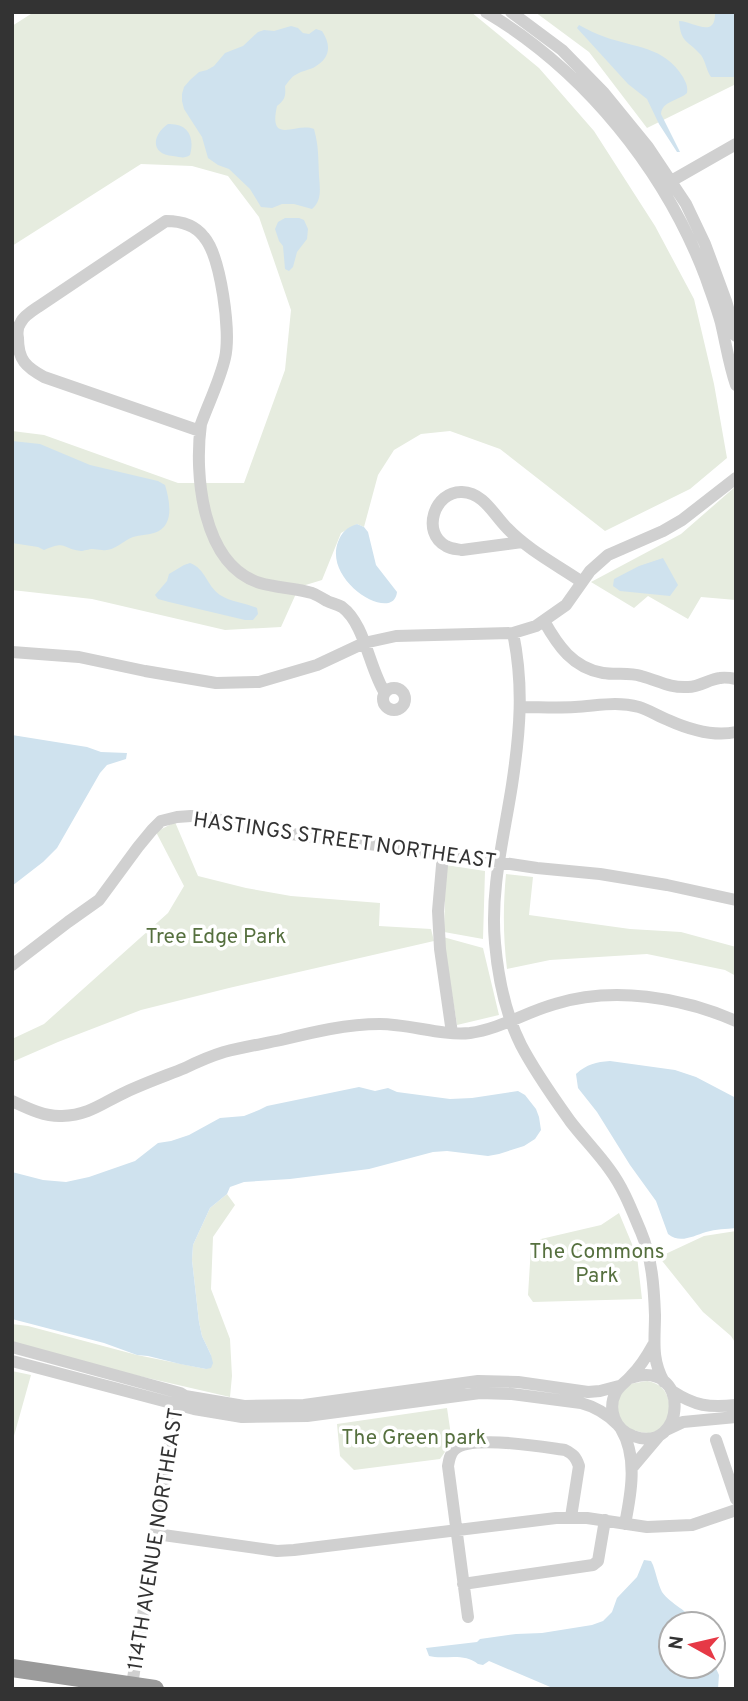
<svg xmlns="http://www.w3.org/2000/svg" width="748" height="1701" viewBox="0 0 748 1701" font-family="Overpass,sans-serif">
	<rect width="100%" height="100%" fill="#fff"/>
	<!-- green -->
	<path fill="#e6ecdf" d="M 34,12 L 471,12 L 539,68 L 594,131 L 655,226 L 694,299 L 714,384 L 727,458 L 690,489 L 605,531 L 500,449 L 450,431 L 421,434 L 394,450 L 378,475 L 364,527 L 357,524 L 341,533 L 322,580 L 299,587 L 281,627 L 225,630 L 92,599 L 12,590 L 12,431 L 44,435 L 178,483 L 244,483 L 285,370 L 291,310 L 259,217 L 228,176 L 192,166 L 141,164 L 12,246 L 12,26 Z
		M 535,12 L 736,12 L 736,84 L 647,128 L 589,52 Z
		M 736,486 L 736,600 L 701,597 L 688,619 L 648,596 L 634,608 L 591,582 L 681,534 Z
		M 175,822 L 198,876 L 246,888 L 291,896 L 380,903 L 379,926 L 431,929 L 434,941 L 229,988 L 141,1010 L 58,1042 L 12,1062 L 12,1039 L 44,1024 L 168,913 L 184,886 L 156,832 Z
		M 446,865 L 485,871 L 483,939 L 444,932 Z
		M 506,874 L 533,877 L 529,915 L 630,929 L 681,932 L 736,947 L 736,976 L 725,970 L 647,954 L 550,960 L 507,969 C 503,937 503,906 506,874 Z
		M 443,937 L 483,948 L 499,1015 L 457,1025 Z
		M 227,1194 L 235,1205 L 213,1237 L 211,1289 L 230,1339 L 232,1376 L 230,1397 L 126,1373 L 12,1345 L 12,1324 L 28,1326 L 137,1355 L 206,1369 L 211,1355 L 202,1336 L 199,1322 L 192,1260 L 193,1245 L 210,1208 Z
		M 619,1213 L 637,1256 L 642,1299 L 533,1302 L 528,1295 L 531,1247 L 541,1239 L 601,1225 Z
		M 736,1231 L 736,1344 L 731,1336 L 703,1312 L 659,1257 L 704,1236 Z
		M 12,1371 L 31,1375 L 12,1443 Z
		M 647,1381 C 653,1382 658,1384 662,1388 C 674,1400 671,1427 654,1432 C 646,1435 634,1430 626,1428 L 617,1413 L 619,1396 L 630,1384 Z
		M 447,1408 L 452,1442 L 440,1459 L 354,1470 L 340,1456 L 337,1424 Z"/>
	<!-- water -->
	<path fill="#cfe2ee" d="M 715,12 L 736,12 L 736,77 L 711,77 C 706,70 706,62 701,55 C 688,40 681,44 679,21 C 693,21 716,40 715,12 Z
		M 579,25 C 588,30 596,34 605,37 C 635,48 664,46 683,77 C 686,83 688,86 687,93 C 678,101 662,101 661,114 L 680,152 L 677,152 L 659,124 L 647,99 L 628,84 L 577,28 Z
		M 291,26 L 298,28 L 303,33 L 309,34 L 316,29 L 322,31 C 332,46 330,59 313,68 C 308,70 302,71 297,74 C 292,76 289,81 285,86 C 286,96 285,100 277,106 C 268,146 296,122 314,129 C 319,147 318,158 319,176 C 320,188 322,201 312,209 L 294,204 L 282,204 L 272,208 L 261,207 L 250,189 L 229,169 L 218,165 L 208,158 L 202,137 L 184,109 L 182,101 L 182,94 L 184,87 L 190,80 L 199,72 L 207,70 L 214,66 L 225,53 L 243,46 L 258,32 L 264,30 L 274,31 Z
		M 168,124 C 188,123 195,137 190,155 C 184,159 181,157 173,156 C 150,154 152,135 168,124 Z
		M 285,218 L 299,218 L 304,220 L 308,229 L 307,239 L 297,252 L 293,267 L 289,271 L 285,269 L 283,246 L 279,241 L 275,229 L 278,222 Z
		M 12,441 L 40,444 L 90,465 L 158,481 L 165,485 C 170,501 175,527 154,533 C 147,535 140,535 133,537 C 123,541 113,552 102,550 C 99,550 95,549 92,549 C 90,549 83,551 81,551 C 61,549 68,540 44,550 L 38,547 L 12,543 Z
		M 357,524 L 364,527 L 368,532 L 376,565 L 397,592 C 394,624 323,582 338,542 C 342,532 346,528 357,524 Z
		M 663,558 L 678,585 L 670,596 L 620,591 L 613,586 L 614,579 L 639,566 Z
		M 190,563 C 206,569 206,585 220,595 C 231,602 245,603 257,608 L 258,614 L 253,620 L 245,620 L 169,602 L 158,599 L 155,595 L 167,581 L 169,574 L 184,565 Z
		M 12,735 L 87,747 L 101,752 L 127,753 L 126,759 L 107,765 L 100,773 L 57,848 L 43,862 L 12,886 Z
		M 610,1061 L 675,1070 L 696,1077 L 736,1098 L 736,1228 C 726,1229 716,1229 706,1232 C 693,1236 680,1244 668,1234 L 656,1201 L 630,1165 L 597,1112 L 578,1088 L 576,1074 C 587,1064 596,1062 610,1061 Z
		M 359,1087 L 375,1091 L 388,1088 L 397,1092 L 450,1099 L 472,1098 L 518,1091 L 525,1095 L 536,1109 L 539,1117 L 541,1130 L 535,1139 L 524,1146 L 499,1154 L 488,1156 L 447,1151 L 433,1152 L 369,1169 L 290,1179 L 244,1182 L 230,1187 L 227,1194 L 210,1208 L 193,1245 L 192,1260 L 199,1322 L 202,1336 L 211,1355 L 213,1363 L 211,1368 L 206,1369 L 180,1364 L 148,1356 L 137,1355 L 104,1343 L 12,1319 L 12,1172 L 43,1180 L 66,1182 L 89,1177 L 135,1161 L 158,1143 L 171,1141 L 189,1135 L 220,1118 L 244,1116 L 259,1110 L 267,1106 Z
		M 644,1560 L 651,1561 L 653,1565 C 656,1573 658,1584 662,1592 C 671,1605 689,1610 695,1624 L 671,1624 L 671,1666 L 713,1666 L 713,1662 L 719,1675 L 718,1689 L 555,1689 L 489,1661 L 483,1665 L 478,1664 C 464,1652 444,1660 429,1656 L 426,1648 L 477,1642 L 480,1639 L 516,1634 L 542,1633 L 592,1625 L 603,1621 L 612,1612 L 617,1598 L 637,1577 Z"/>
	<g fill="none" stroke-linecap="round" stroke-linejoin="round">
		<!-- minor -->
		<path stroke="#d0d0d0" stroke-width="12" d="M 486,12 C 585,71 665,170 706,278 C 711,293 717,308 721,323 C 726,344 729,365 736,385
			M 511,12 L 562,50 L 604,93 L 648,147 L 686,204 L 705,244 L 726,301 L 736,336
			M 666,184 L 736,144
			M 200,431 L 44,377 C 26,367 18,360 18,338 C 17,333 18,326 21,322 C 24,316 32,311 38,307 L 166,221 C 180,221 195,225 204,237 C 221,257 231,332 225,358 C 220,380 209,402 201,424 C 194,474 202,565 260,583 C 277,588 296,588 312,593 C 317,595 322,598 327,601 C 331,603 337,604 342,607 C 365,624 369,668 385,693
			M 522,542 L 462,550 C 457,549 451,549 446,546 C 421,533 434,491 462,492 C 484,493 493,514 507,528 C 528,550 557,565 582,582
			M 544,621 C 558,646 573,668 603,673 C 616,675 629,672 641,676 C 660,681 668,688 688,687 C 700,687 709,679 720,678 C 725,677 731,678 736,679
			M 513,633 C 524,686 520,732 512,785 C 504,837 490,890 495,943 C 498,977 506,1015 521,1045 C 535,1072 553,1097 570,1121 C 583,1138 598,1153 610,1170 C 624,1189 632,1211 641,1232 C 652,1258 654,1287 655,1315 C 655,1340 651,1359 664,1382
			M 12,652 L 79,657 L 145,671 L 216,683 L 259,682 L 317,665 L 364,643 L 396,636 L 513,633 L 536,626 L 566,605 L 590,571 L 608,555 L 663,531 L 682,520 L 736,478
			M383 699a11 11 0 1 1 22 0a11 11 0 1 1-22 0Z
			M 521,707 C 539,707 557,708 575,707 C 597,706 616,701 639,707 C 649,710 658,716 668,720 C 688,729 714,737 736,732
			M 443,854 L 438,911 L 440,949 L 452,1033
			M 12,965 L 68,922 L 99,900 L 138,847 L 152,830 L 161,821 L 177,817 L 191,816 L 204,816 L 250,827 L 310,837 L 410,849 L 537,868 L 600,874 L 667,885 L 736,900
			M 12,1101 C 27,1108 45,1117 62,1116 C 90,1115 102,1103 126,1092 C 145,1083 165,1076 185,1068 C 197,1062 211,1056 224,1052 C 243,1047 262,1044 281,1040 C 313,1032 347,1024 380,1024 C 409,1024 442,1036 470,1033 C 500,1029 526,1012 555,1004 C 613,986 681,997 736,1021
			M 12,1347 L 180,1393 L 185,1396 L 244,1406 L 304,1405 L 478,1381 L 518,1382 L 588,1392 L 600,1391 L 619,1386
			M 12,1361 L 194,1409 L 242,1417 L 307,1416 L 480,1393 L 512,1394 L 581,1403 C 596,1407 607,1414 617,1424
			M 630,1378 C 692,1357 686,1456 633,1436 C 615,1430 607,1409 616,1392 C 620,1385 626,1382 631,1376 C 640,1367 647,1356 653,1345
			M 672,1391 C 695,1406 709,1408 736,1405
			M 621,1429 C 638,1457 631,1494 625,1524
			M 666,1430 L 683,1422 L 736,1417
			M 716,1440 L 736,1499
			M 632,1468 L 659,1436
			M 156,1534 L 277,1551 L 294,1550 L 556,1518 L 587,1518 L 647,1527 L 692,1525 L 736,1510
			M 463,1584 L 593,1565 L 598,1561 L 605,1520
			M 468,1617 L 448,1466 C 449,1460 450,1454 454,1450 C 470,1434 543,1447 565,1450 C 573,1454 576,1457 579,1466 L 571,1517
			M 132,1685 L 177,1399"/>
		<!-- highway -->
		<path stroke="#9a9a9a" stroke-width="18" d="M 12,1668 L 155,1689"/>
	</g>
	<g text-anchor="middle" stroke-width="7" stroke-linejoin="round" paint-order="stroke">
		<!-- street labels -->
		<g font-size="21" fill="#333" stroke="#fff">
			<text transform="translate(345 840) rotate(8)" y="7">HASTINGS STREET NORTHEAST</text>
			<text transform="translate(155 1539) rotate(-81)" y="7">114TH AVENUE NORTHEAST</text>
		</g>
		<!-- park labels -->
		<g font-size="21" fill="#56703f" stroke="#fff">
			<text x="216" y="943">Tree Edge Park</text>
			<text x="597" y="1258">The Commons<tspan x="597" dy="24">Park</tspan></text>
			<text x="414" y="1444">The Green park</text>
		</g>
	</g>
	<!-- border -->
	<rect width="748" height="1701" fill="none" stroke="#333333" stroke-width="28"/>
	<!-- north arrow -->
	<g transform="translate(692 1645) rotate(278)"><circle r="33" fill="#ffffff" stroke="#adadad" stroke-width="2"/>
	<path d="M0-5L12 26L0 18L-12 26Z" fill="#e63946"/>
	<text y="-10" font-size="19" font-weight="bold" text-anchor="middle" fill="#333333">N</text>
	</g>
</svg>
